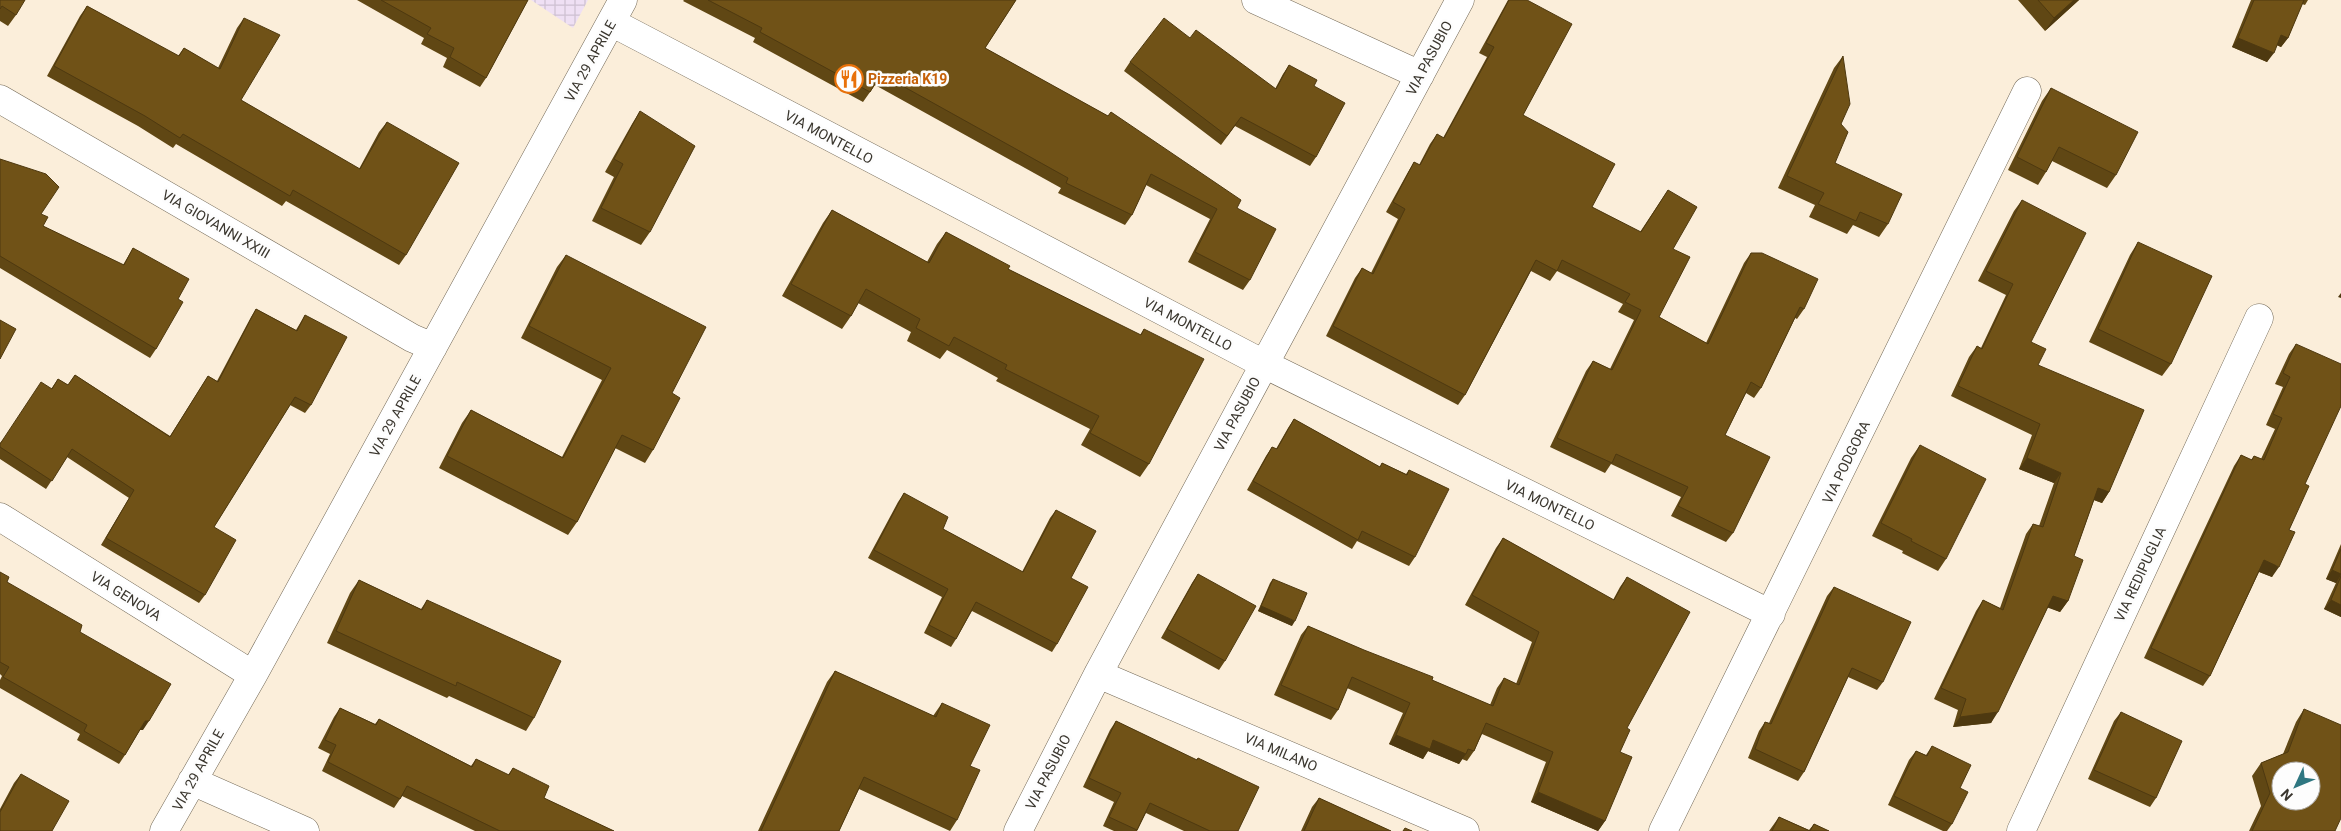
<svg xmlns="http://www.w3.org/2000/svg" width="2341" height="831" viewBox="0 0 2341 831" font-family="Roboto,sans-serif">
	<defs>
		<pattern id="industrial-grid" width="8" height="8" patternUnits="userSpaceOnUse" patternTransform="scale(1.25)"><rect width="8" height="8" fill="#efe0f4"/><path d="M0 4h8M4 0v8" fill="none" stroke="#cec1d2"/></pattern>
	</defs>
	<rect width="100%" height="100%" fill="#fbeeda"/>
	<!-- industrial -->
	<path fill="url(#industrial-grid)" d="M 531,0 L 588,0 L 573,28 Z"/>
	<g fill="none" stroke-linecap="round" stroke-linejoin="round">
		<defs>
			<path id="street" d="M 1256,0 L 1420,75
				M 611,22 L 1264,364 L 1771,614
				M 0,99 L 412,338 L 433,347
				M 0,517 L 253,675
				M 1098,674 L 1465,831
				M 192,781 L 305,831
				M 164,831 L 253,675 L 623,0
				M 1018,831 L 1098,674 L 1460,0
				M 1663,831 L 2027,91
				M 2021,831 L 2259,318"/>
		</defs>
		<!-- street casing -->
		<use href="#street" stroke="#726856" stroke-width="29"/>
		<!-- street -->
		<use href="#street" stroke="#fff" stroke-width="28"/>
	</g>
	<!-- wall -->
	<path fill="#604714" d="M 0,0 L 16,15 L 8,26 L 0,21 Z
		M 357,0 L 528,0 L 486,78 L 480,87 L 443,67 L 447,58 L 421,44 L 424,38 Z
		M 684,0 L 1016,0 L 985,48 L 1108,116 L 1111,112 L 1237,208 L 1250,280 L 1243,290 L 1188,262 L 1210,219 L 1146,185 L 1132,215 L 1125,225 L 1058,193 L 1061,188 L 875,85 L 863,102 L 753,42 L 755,38 L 683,1 Z
		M 1508,0 L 1527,0 L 1523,115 L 1592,207 L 1640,232 L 1668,190 L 1673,249 L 1659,317 L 1706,343 L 1744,263 L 1751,253 L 1804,309 L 1797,319 L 1795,318 L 1761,388 L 1754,398 L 1746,393 L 1725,435 L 1733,533 L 1726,542 L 1671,516 L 1681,497 L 1611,464 L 1605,473 L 1550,447 L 1586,371 L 1593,361 L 1610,369 L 1634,320 L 1618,312 L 1623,304 L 1557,271 L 1550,281 L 1531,271 L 1465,395 L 1458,405 L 1326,336 L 1355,278 L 1362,268 L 1371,273 L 1398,219 L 1386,212 L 1408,172 L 1414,162 L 1419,165 L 1430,144 L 1437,134 L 1443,138 L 1487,57 L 1479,53 Z
		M 2018,0 L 2079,0 L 2045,31 Z
		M 2251,0 L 2308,0 L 2305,5 L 2302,4 L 2288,38 L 2281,47 L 2277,45 L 2267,62 L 2232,47 Z
		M 87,6 L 178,56 L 184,48 L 218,68 L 237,28 L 244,18 L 241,100 L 359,169 L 379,132 L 387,122 L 406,255 L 399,265 L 286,201 L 282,206 L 176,144 L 173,148 L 138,126 L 47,76 L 80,16 Z
		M 1190,38 L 1275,89 L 1283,74 L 1289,65 L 1314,86 L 1316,157 L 1310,166 L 1235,126 L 1221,145 L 1124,71 L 1130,62 Z
		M 1843,56 L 1841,124 L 1835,163 L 1888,224 L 1879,237 L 1853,225 L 1847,234 L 1809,217 L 1815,205 L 1778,188 L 1834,68 Z
		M 2051,88 L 2116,175 L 2107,188 L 2052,161 L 2046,172 L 2038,185 L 2008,170 L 2042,101 Z
		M 640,111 L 650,232 L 641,245 L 592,221 L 614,177 L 605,172 L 632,124 Z
		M 0,159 L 41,214 L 43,226 L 123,265 L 133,248 L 178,299 L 156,349 L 150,358 L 0,268 Z
		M 2022,200 L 2031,342 L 2038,365 L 2109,492 L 2102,503 L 2094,500 L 2074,556 L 2068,601 L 2060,612 L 2048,607 L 1991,723 L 1953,727 L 1958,710 L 1934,699 L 1976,611 L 1983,600 L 2000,608 L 2026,534 L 2033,524 L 2039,526 L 2054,483 L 2019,469 L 2032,435 L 1951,396 L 1969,357 L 1977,346 L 1981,348 L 2006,295 L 1978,281 L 2014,211 Z
		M 832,210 L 927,262 L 937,244 L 946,232 L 1008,269 L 1140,335 L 1144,329 L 1149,464 L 1140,477 L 1081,445 L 1090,429 L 996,381 L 998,378 L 947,350 L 940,359 L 907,341 L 911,332 L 858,303 L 851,316 L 842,329 L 782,296 L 823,223 Z
		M 2138,242 L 2171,364 L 2162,376 L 2089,342 L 2130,255 Z
		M 566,255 L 672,393 L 653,450 L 645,463 L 615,448 L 577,522 L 568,535 L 439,468 L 462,423 L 471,410 L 562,457 L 602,380 L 521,338 L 557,267 Z
		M 256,309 L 296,330 L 305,315 L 311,405 L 305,413 L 290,405 L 214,527 L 205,595 L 199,603 L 101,545 L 129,498 L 67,457 L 46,489 L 0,459 L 0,443 L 51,389 L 58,379 L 68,385 L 75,375 L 170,436 L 208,376 L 217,381 L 251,317 Z
		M 2296,344 L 2305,484 L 2272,577 L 2259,572 L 2210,676 L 2203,686 L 2144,658 L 2234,466 L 2241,455 L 2251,460 L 2254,456 L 2261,459 L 2275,429 L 2266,425 L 2283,387 L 2275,384 L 2289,354 Z
		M 1294,419 L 1380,467 L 1382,463 L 1406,474 L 1409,470 L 1415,557 L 1409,566 L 1357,541 L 1352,549 L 1247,490 L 1266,456 L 1272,447 L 1276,449 L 1288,428 Z
		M 1920,445 L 1946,559 L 1938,571 L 1902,553 L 1903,551 L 1872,536 L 1911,458 Z
		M 904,493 L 943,529 L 1022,572 L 1050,518 L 1056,510 L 1071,578 L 1057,644 L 1052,652 L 972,611 L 956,639 L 951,647 L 924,633 L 942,597 L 868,558 L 898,502 Z
		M 1503,538 L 1613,600 L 1620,587 L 1627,577 L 1627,728 L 1620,752 L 1605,821 L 1598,831 L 1531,802 L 1546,762 L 1482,734 L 1474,751 L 1467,761 L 1462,759 L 1459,764 L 1428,751 L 1423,759 L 1389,744 L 1403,713 L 1347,688 L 1338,710 L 1331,720 L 1274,695 L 1301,635 L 1308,626 L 1432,680 L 1490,705 L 1497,688 L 1504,678 L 1516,684 L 1532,642 L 1465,605 L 1496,548 Z
		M 2341,544 L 2341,617 L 2324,609 L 2336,583 L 2326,579 Z
		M 0,572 L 7,582 L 80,632 L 143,730 L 140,730 L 125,755 L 119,764 L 77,740 L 80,734 L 0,688 L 0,680 L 2,676 L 0,674 Z
		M 1198,574 L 1225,661 L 1219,670 L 1161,638 L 1192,583 Z
		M 1273,579 L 1292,626 L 1258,611 L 1270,583 Z
		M 359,580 L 421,609 L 427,600 L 534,718 L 526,731 L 449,696 L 447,698 L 327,643 L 350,593 Z
		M 1834,587 L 1883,682 L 1877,690 L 1848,677 L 1804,772 L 1798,781 L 1748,758 L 1759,731 L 1765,722 L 1769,723 L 1827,596 Z
		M 835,671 L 933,716 L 942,703 L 970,766 L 957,820 L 950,831 L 859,789 L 839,831 L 758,831 L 827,682 Z
		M 340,708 L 375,724 L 379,719 L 471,766 L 476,759 L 508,775 L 513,768 L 544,798 L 614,831 L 475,831 L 402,796 L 394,808 L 322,771 L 330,754 L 318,748 L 334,717 Z
		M 2304,709 L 2335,831 L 2249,831 L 2261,806 L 2252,776 L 2261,763 L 2283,754 L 2296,722 Z
		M 2121,712 L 2156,798 L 2150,807 L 2088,779 L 2114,721 Z
		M 1116,721 L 1196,760 L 1198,758 L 1238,831 L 1184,831 L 1146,813 L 1137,831 L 1114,831 L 1103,826 L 1114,802 L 1083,787 L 1110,730 Z
		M 1932,746 L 1960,788 L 1952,824 L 1947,831 L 1943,831 L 1888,805 L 1909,760 L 1916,751 L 1926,755 Z
		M 21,774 L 0,831 L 0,809 L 14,783 Z
		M 1319,798 L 1391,831 L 1301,831 L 1312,807 Z
		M 1779,817 L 1809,830 L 1814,824 L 1829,831 L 1769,831 Z"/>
	<!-- shaded-wall -->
	<path fill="#4e3910" d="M 2074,0 L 2079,0 L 2045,31 L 2054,18 Z
		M 2281,35 L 2288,38 L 2281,47 L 2274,44 Z
		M 2238,38 L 2274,53 L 2267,62 L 2232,47 Z
		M 2341,293 L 2341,298 L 2338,297 Z
		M 2027,458 L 2061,473 L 2054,483 L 2019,469 Z
		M 2098,488 L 2109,492 L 2102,503 L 2091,499 Z
		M 2264,560 L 2279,567 L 2272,577 L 2257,571 Z
		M 2332,570 L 2341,574 L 2341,575 L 2336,583 L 2326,579 Z
		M 2053,596 L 2068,601 L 2060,612 L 2046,607 Z
		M 2331,600 L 2341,605 L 2341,617 L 2324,609 Z
		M 1261,606 L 1295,621 L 1292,626 L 1258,611 Z
		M 1998,712 L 1991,723 L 1953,727 L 1960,717 Z
		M 145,721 L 149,721 L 143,730 L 139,730 Z
		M 1396,735 L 1433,740 L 1466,754 L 1459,764 L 1428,751 L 1423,759 L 1389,744 Z
		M 1538,792 L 1605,821 L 1598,831 L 1531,802 Z"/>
	<!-- building -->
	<path fill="#705217" stroke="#4e3910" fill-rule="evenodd" d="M 0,0 L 25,0 L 16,15 L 2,6 L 0,9 Z
		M 381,0 L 528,0 L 486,78 L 450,57 L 454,48 L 427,34 L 431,28 Z
		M 708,0 L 1016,0 L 985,48 L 1108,116 L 1111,112 L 1241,200 L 1237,208 L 1276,229 L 1250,280 L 1195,252 L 1217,209 L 1151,174 L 1132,215 L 1066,183 L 1068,178 L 881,74 L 870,92 L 760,32 L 762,28 Z
		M 1509,0 L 1527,0 L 1572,24 L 1523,115 L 1615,164 L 1592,207 L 1641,232 L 1668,190 L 1697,207 L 1673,249 L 1690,257 L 1659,317 L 1708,344 L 1751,253 L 1762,253 L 1818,279 L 1804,309 L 1800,307 L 1761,388 L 1751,382 L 1725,435 L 1770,457 L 1733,533 L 1678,506 L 1688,487 L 1616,454 L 1612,463 L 1557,438 L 1593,361 L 1612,370 L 1641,310 L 1625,302 L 1630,294 L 1562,260 L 1557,271 L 1536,260 L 1465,395 L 1333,326 L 1362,268 L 1373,274 L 1405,209 L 1393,202 L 1414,162 L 1420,165 L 1437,134 L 1444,138 L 1494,47 L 1486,43 Z
		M 2038,0 L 2074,0 L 2054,18 Z
		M 2254,0 L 2304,0 L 2288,38 L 2281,35 L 2274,53 L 2238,38 Z
		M 87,6 L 179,56 L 184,48 L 220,69 L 244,18 L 280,35 L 241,100 L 360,169 L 387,122 L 459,163 L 406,255 L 293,190 L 290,196 L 183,134 L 180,138 L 145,116 L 54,66 Z
		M 1164,18 L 1190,38 L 1196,30 L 1276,89 L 1289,65 L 1317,80 L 1314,86 L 1345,103 L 1316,157 L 1241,117 L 1227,136 L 1130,62 Z
		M 1843,56 L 1850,104 L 1841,124 L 1848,132 L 1835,163 L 1902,194 L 1888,224 L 1860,212 L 1856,221 L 1818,204 L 1824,193 L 1787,176 Z
		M 2051,88 L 2138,132 L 2116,175 L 2059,147 L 2046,172 L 2017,157 Z
		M 640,111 L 695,146 L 650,232 L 601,208 L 623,164 L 614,159 Z
		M 0,159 L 46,174 L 59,187 L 41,214 L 48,217 L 43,226 L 124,265 L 133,248 L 189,279 L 178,299 L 183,302 L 156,349 L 0,256 Z
		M 2022,200 L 2086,233 L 2031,342 L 2046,349 L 2038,365 L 2144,410 L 2109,492 L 2098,488 L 2074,556 L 2083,560 L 2068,601 L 2053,596 L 1998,712 L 1960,717 L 1966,699 L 1941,688 L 1983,600 L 2003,610 L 2033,524 L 2043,527 L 2061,473 L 2027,458 L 2040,424 L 1958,386 L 1977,346 L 1982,349 L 2013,284 L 1986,271 Z
		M 832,210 L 929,263 L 946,232 L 1010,266 L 1008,269 L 1141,335 L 1144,329 L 1204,359 L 1149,464 L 1090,433 L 1099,416 L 1005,369 L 1007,365 L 954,337 L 949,346 L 916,328 L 920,319 L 866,289 L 851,316 L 791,284 Z
		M 2138,242 L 2212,276 L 2171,364 L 2098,329 Z
		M 566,255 L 706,327 L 672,393 L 680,398 L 653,450 L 622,435 L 577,522 L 447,456 L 471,410 L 563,458 L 611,368 L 529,326 Z
		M 256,309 L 297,331 L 305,315 L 347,337 L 311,405 L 295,397 L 214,527 L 236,540 L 205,595 L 106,538 L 134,490 L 72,449 L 52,481 L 0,447 L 0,444 L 41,382 L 52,389 L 58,379 L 68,385 L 75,375 L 170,437 L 208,376 L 218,382 Z
		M 0,320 L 16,329 L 0,359 Z
		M 2296,344 L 2341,364 L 2341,406 L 2305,484 L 2309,486 L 2289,530 L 2295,532 L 2279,567 L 2264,560 L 2210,676 L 2151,648 L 2241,455 L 2252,460 L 2254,456 L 2264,460 L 2282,418 L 2273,414 L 2290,377 L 2283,373 Z
		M 1294,419 L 1380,467 L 1382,463 L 1407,475 L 1409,470 L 1449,489 L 1415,557 L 1362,531 L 1358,540 L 1253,481 L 1272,447 L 1277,449 Z
		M 1920,445 L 1986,479 L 1946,559 L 1911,541 L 1912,539 L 1881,523 Z
		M 904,493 L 948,517 L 943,529 L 1023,572 L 1056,510 L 1096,531 L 1071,578 L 1088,587 L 1057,644 L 976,602 L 956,639 L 929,625 L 948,589 L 874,550 Z
		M 1503,538 L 1614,600 L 1627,577 L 1690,612 L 1627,728 L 1630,730 L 1620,752 L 1632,757 L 1605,821 L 1538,792 L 1553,752 L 1486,723 L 1474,751 L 1468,749 L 1466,754 L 1433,740 L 1430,749 L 1396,735 L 1410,703 L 1352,677 L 1338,710 L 1281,685 L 1308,626 L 1364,650 L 1433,677 L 1432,680 L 1493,706 L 1504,678 L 1519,685 L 1539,632 L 1472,595 Z
		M 2341,549 L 2341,574 L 2332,570 Z
		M 0,572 L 9,577 L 7,582 L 82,625 L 80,632 L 171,684 L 149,721 L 145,721 L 125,755 L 84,731 L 87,725 L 3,677 L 9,667 L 0,662 Z
		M 1198,574 L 1256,606 L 1225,661 L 1167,629 Z
		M 2341,576 L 2341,605 L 2331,600 Z
		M 1273,579 L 1307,593 L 1295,621 L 1261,606 Z
		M 359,580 L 422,610 L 427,600 L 561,661 L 534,718 L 457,682 L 456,686 L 336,631 Z
		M 1834,587 L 1911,622 L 1883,682 L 1852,668 L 1804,772 L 1755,749 L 1765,722 L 1771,724 Z
		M 835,671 L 936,717 L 942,703 L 990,725 L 970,766 L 980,770 L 957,820 L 864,777 L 839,831 L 761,831 Z
		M 340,708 L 376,725 L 379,719 L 472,767 L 476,759 L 509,775 L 513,768 L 549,786 L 544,798 L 614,831 L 500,831 L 407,786 L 400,799 L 328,762 L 336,745 L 325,740 Z
		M 2304,709 L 2341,725 L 2341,818 L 2335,831 L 2252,831 L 2270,793 L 2261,763 L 2288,752 ZM 2281,771 L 2311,771 L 2311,801 L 2281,801 Z
		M 2121,712 L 2182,741 L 2156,798 L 2094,770 Z
		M 1116,721 L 1197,760 L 1198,758 L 1259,787 L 1238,831 L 1210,831 L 1150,803 L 1137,830 L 1109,817 L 1121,793 L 1089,778 Z
		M 1932,746 L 1971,765 L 1960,788 L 1968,792 L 1952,824 L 1894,796 L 1916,751 L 1927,756 Z
		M 21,774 L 69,801 L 52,831 L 0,831 L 0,812 Z
		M 1319,798 L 1391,831 L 1304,831 Z
		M 1779,817 L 1810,831 L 1814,824 L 1829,831 L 1772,831 Z
		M 1405,828 L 1412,831 L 1403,831 Z"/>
	<!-- icons -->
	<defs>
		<symbol id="restaurant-ring" viewBox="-11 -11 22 22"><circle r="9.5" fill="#fdfdfd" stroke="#e8710a" stroke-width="1.5"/><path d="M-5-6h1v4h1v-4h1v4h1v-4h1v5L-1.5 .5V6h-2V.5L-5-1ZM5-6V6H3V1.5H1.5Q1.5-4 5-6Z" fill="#e8710a"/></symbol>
	</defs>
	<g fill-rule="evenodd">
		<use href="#restaurant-ring" x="833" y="63" width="32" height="32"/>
	</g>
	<g text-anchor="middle" stroke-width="5" stroke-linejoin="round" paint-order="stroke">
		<!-- street labels -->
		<g font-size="14" fill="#3a362e" stroke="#fdfdfd">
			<text transform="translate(1429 58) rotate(-62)" y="5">VIA PASUBIO</text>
			<text transform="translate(590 61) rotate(-61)" y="5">VIA 29 APRILE</text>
			<text transform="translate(829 137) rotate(28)" y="5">VIA MONTELLO</text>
			<text transform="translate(216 224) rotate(30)" y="5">VIA GIOVANNI XXIII</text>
			<text transform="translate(1188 324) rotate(28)" y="5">VIA MONTELLO</text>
			<text transform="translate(1237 414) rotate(-62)" y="5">VIA PASUBIO</text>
			<text transform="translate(395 416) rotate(-61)" y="5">VIA 29 APRILE</text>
			<text transform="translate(1846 462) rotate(-64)" y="5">VIA PODGORA</text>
			<text transform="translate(1550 505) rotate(26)" y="5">VIA MONTELLO</text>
			<text transform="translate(2140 574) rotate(-65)" y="5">VIA REDIPUGLIA</text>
			<text transform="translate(126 596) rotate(32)" y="5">VIA GENOVA</text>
			<text transform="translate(1281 752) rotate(23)" y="5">VIA MILANO</text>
			<text transform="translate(198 770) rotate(-61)" y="5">VIA 29 APRILE</text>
			<text transform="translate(1048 772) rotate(-63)" y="5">VIA PASUBIO</text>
		</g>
		<!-- food labels -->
		<g font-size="14" font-weight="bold" fill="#c56008" stroke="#fdfdfd" text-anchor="start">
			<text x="868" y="84">Pizzeria K19</text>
		</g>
	</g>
	<!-- north arrow -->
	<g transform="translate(2296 786) rotate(226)"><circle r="24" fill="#fdfdfd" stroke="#afadaa"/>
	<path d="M0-4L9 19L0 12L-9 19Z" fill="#2f7781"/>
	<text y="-8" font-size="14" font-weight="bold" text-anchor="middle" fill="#3a362e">N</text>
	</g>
</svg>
